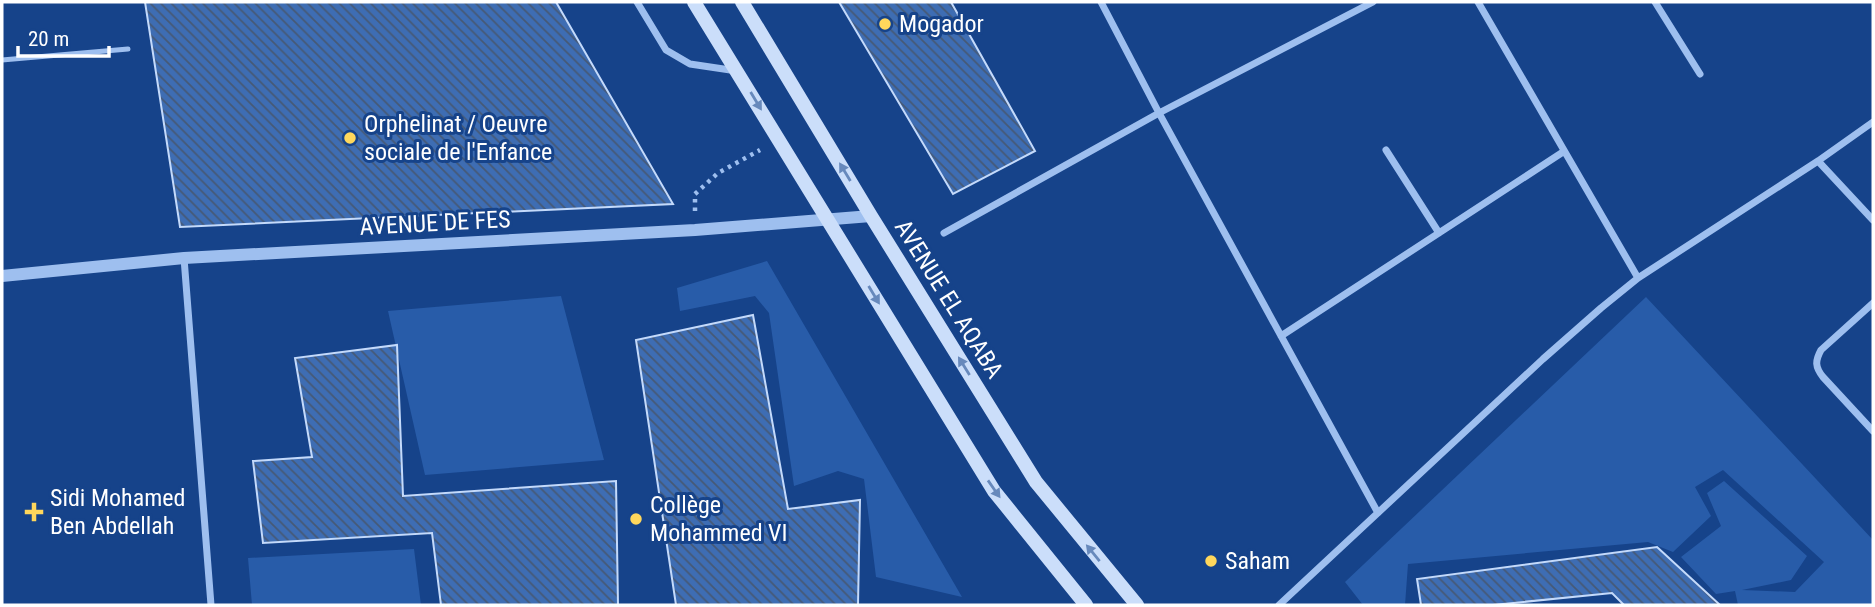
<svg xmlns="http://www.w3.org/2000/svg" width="1875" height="607" viewBox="0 0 1875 607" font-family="'Roboto Condensed',sans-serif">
	<defs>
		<pattern id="building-back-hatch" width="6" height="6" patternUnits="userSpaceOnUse" patternTransform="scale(1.75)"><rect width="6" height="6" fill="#3e6db3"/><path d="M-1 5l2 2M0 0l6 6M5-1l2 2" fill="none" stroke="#465975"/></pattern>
	</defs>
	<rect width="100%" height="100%" fill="#16438a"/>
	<!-- park -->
	<path fill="#285ca9" d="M 767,261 L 962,597 L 876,577 L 864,479 L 838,471 L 794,486 L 769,313 L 755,296 L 680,311 L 677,288 Z
		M 561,296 L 604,460 L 425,475 L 388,311 Z
		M 1646,297 L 1873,540 L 1873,605 L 1738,605 L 1735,591 L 1716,594 L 1681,557 L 1721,526 L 1707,493 L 1724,481 L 1807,556 L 1791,580 L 1742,590 L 1795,592 L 1824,562 L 1723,470 L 1695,487 L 1711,516 L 1673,552 L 1648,542 L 1408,564 L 1405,605 L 1363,605 L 1345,582 Z
		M 414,549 L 421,605 L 252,605 L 248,558 Z"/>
	<!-- building -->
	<path fill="url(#building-back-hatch)" stroke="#c4dafb" stroke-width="2" d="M 145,2 L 556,2 L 673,204 L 180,227 Z
		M 839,2 L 951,2 L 1035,151 L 953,194 Z
		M 753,315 L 788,509 L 860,500 L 858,605 L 676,605 L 636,340 Z
		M 397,345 L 403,496 L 616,481 L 618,605 L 441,605 L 432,533 L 263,543 L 253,461 L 312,457 L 295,358 Z
		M 1657,547 L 1720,605 L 1624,605 L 1612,593 L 1493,605 L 1421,605 L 1417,579 Z"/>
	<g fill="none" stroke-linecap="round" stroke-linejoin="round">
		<!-- path -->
		<path stroke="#9ebfef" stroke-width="4.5" stroke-dasharray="3.5 5" stroke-linecap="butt" d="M 695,211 L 695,194 L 718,173 L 760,150"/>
		<!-- service -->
		<path stroke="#9ebfef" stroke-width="5" d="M 2,60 L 128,49"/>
		<!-- minor -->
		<path stroke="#9ebfef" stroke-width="7" d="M 637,2 L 666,50 L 690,64 L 737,71
			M 1101,2 L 1159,113 L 1378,513
			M 1478,2 L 1638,278
			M 1655,2 L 1700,74
			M 1386,150 L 1439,233
			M 1818,161 L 1873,220
			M 944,233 L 1159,113 L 1373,2
			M 184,258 L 211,605
			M 1873,303 L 1821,350 C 1815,361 1815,367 1823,377 L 1873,431
			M 1281,336 L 1563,152
			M 1279,605 L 1543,359 L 1601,308 L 1638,278 L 1818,161 L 1873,122"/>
		<!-- tertiary -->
		<path stroke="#9ebfef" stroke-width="12" d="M 2,276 L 184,258 L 695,230 L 871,216"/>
		<!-- secondary -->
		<path stroke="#cbdefa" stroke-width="14" d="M 694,2 L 994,491 L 1086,605
			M 742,2 L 871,216 L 1036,482 L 1137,605"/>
	</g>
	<!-- one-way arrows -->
	<defs><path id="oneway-solid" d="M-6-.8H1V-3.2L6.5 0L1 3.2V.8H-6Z" transform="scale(1.75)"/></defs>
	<g fill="#6789bc">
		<use href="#oneway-solid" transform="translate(756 101) rotate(59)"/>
		<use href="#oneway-solid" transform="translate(845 172) rotate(-121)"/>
		<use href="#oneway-solid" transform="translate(874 295) rotate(59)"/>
		<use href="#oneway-solid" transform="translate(964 366) rotate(-122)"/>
		<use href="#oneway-solid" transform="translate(994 489) rotate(55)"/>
		<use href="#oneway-solid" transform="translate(1093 553) rotate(-129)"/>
	</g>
	<!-- markers -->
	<g fill="#ffd75c" stroke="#16438a" stroke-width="2.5">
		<circle cx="885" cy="24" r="7"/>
		<circle cx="350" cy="138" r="7"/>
		<path d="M30.5 501.5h7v7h7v7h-7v7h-7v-7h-7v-7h7z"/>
		<circle cx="636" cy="519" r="7"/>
		<circle cx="1211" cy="561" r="7"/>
	</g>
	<g text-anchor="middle" stroke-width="6" stroke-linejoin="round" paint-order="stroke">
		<!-- poi labels -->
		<g font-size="24" fill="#fff" stroke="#16438a" text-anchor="start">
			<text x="899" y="32">Mogador</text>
			<text x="364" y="132">Orphelinat / Oeuvre<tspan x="364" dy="28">sociale de l'Enfance</tspan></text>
			<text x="50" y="506">Sidi Mohamed<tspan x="50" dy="28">Ben Abdellah</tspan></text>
			<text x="650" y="513">Collège<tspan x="650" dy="28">Mohammed VI</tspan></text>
			<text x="1225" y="569">Saham</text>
		</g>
		<!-- street labels -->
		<g font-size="24" fill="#fff" stroke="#16438a">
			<text transform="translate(435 223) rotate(-3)" y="8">AVENUE DE FES</text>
			<text transform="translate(949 299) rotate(58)" y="8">AVENUE EL AQABA</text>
		</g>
	</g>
	<!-- border -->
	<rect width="1875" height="607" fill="none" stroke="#ffffff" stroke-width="7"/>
	<!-- scale -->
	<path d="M18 46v10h91v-10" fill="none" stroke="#ffffff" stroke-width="3.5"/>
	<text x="28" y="46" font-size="21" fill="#ffffff" stroke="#16438a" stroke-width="5" paint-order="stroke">20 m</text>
</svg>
